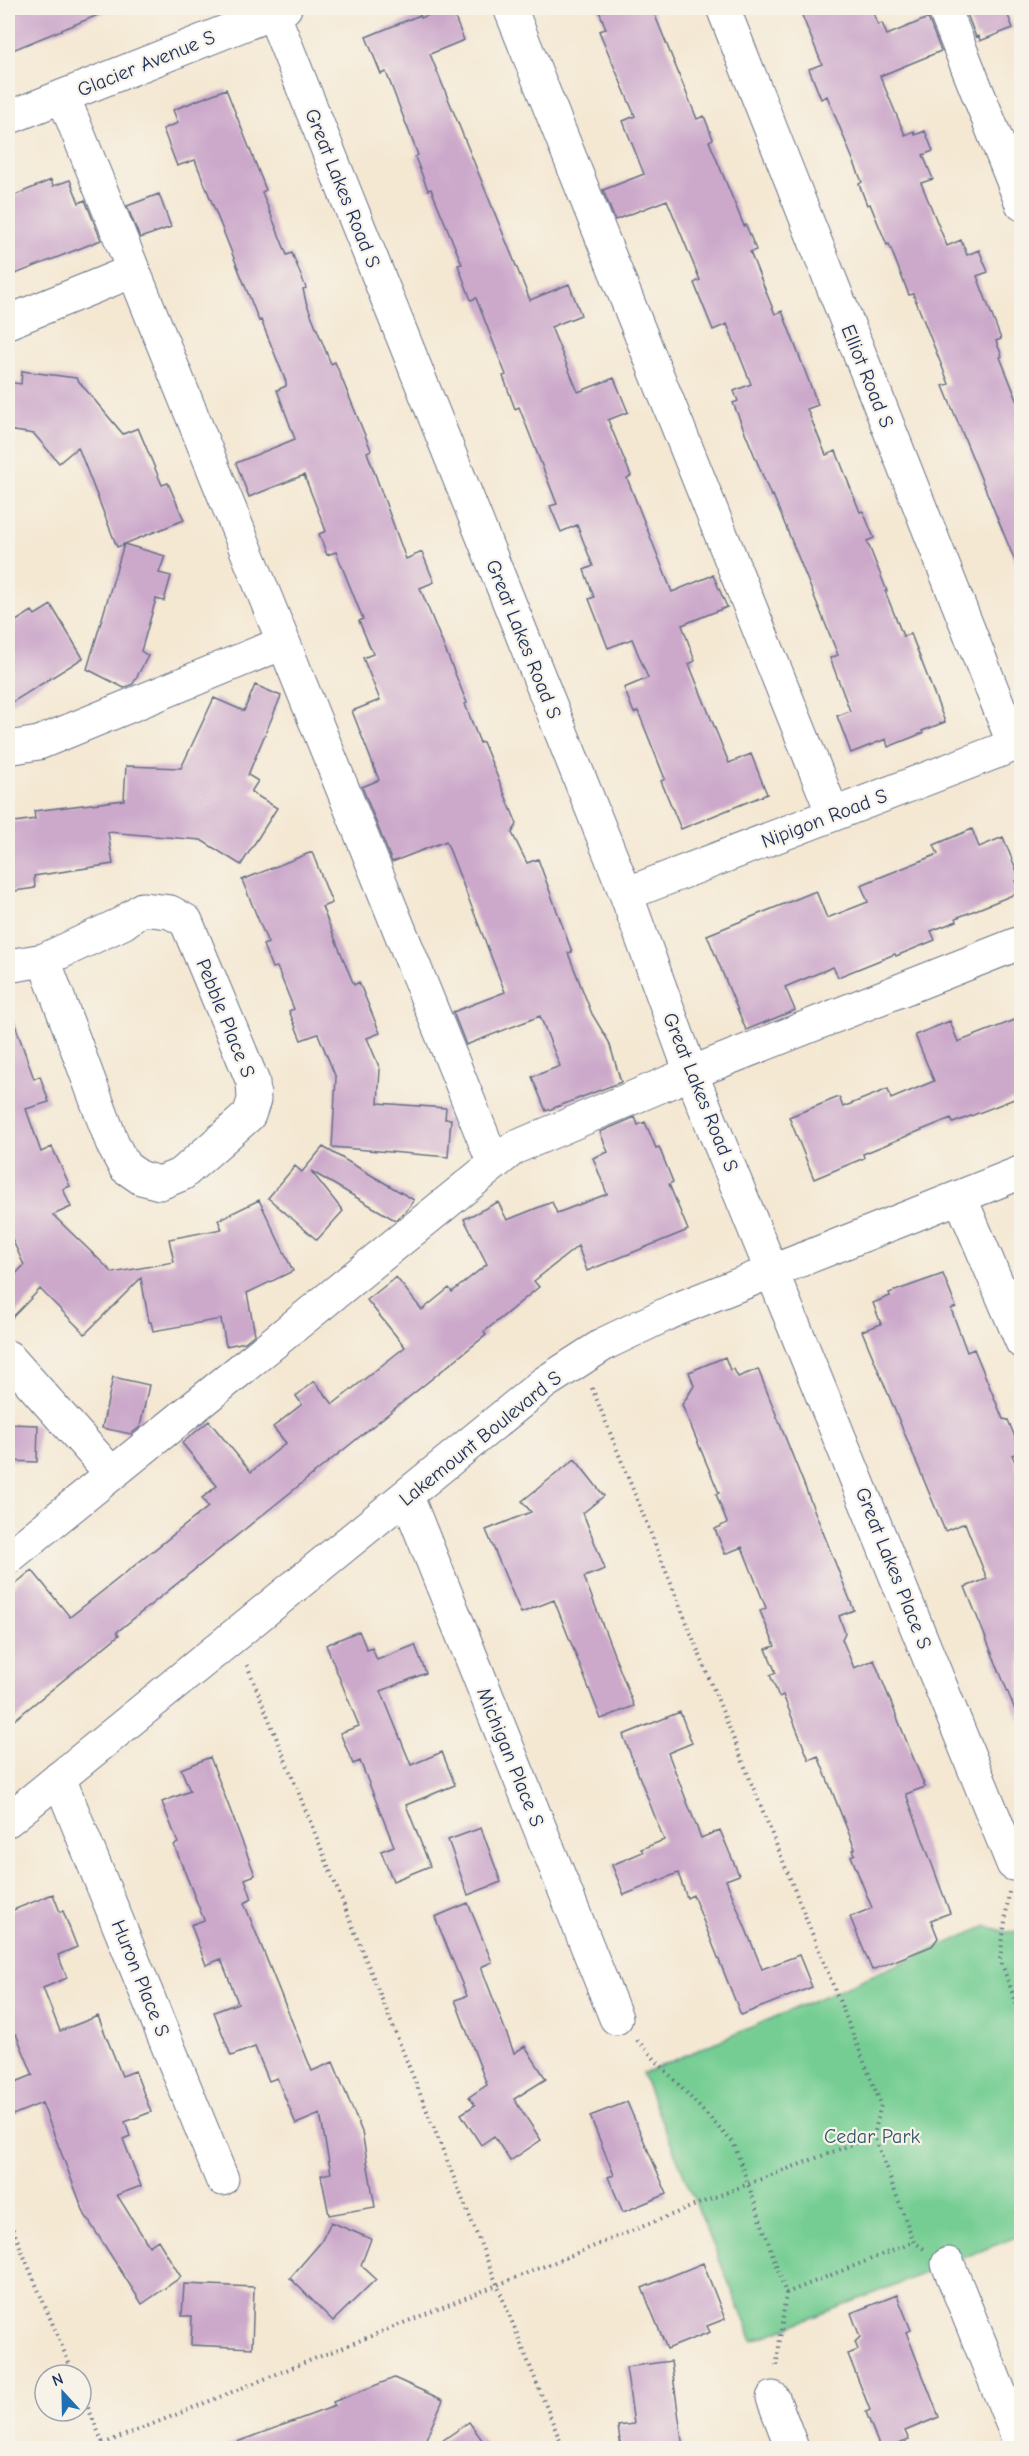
<svg xmlns="http://www.w3.org/2000/svg" width="1029" height="2456" viewBox="0 0 1029 2456" font-family="'Comic Neue',sans-serif">
	<rect width="100%" height="100%" fill="#f7f3e8"/>
	<filter id="ink" filterUnits="userSpaceOnUse"><feTurbulence type="fractalNoise" baseFrequency=".0167" numOctaves="2"/><feDisplacementMap in="SourceGraphic" scale="12" xChannelSelector="R" yChannelSelector="G"/><feConvolveMatrix kernelMatrix="1 2 1 2 8 2 1 2 1" color-interpolation-filters="sRGB"/></filter>
	<filter id="wash" filterUnits="userSpaceOnUse"><feTurbulence type="fractalNoise" baseFrequency=".008" numOctaves="4" result="noise"/><feDisplacementMap in="SourceGraphic" scale="24" xChannelSelector="R" yChannelSelector="G"/><feGaussianBlur stdDeviation="1.35" result="paint"/><feColorMatrix in="noise" values="0 0 0 0 0 0 0 0 0 0 0 0 0 0 0 0 0 1.4 0 .05"/><feComposite in="paint" operator="in"/></filter>
	<g filter="url(#wash)">
		<rect width="100%" height="100%" fill="#f4e8d3"/>
		<!-- green -->
		<path fill="#74cd93" stroke="#487e78" stroke-width="1.5" d="M 987,1926 L 1006,1932 L 1021,1931 L 1021,2235 L 753,2341 L 642,2074 Z"/>
		<g id="blocks">
			<!-- building -->
			<path fill="#cca9cb" d="M 8,8 L 115,8 L 8,52 Z
				M 446,8 L 451,8 L 464,40 L 430,54 L 530,300 L 569,284 L 581,315 L 551,327 L 578,392 L 614,378 L 628,412 L 608,420 L 631,476 L 627,478 L 672,592 L 713,575 L 727,607 L 682,625 L 695,661 L 689,664 L 729,763 L 751,754 L 767,794 L 681,829 L 661,781 L 665,779 L 638,711 L 634,713 L 624,688 L 648,678 L 632,639 L 608,648 L 589,599 L 594,597 L 584,570 L 593,566 L 577,525 L 561,532 L 550,506 L 557,504 L 519,407 L 515,409 L 503,376 L 506,375 L 476,298 L 471,300 L 458,265 L 462,264 L 431,189 L 428,190 L 415,157 L 418,155 L 386,72 L 381,74 L 366,37 L 420,15 L 421,18 Z
				M 598,8 L 652,8 L 697,119 L 704,116 L 713,139 L 709,141 L 744,226 L 746,225 L 756,250 L 750,252 L 775,314 L 782,311 L 818,405 L 807,409 L 826,455 L 836,451 L 860,512 L 863,511 L 874,538 L 867,541 L 887,591 L 885,591 L 903,636 L 911,634 L 945,722 L 922,731 L 923,733 L 888,747 L 886,739 L 851,753 L 837,716 L 850,711 L 830,658 L 838,655 L 773,495 L 771,496 L 733,403 L 738,401 L 734,391 L 751,384 L 727,324 L 713,330 L 694,283 L 700,280 L 667,200 L 615,220 L 603,190 L 644,174 L 623,121 L 635,116 L 599,31 L 606,29 Z
				M 799,8 L 871,8 L 878,25 L 882,23 L 887,35 L 928,18 L 941,51 L 880,76 L 905,135 L 914,131 L 915,135 L 925,131 L 933,151 L 923,155 L 933,179 L 921,183 L 947,246 L 961,240 L 967,255 L 979,250 L 988,272 L 977,276 L 1001,339 L 996,341 L 1002,356 L 1000,357 L 1021,410 L 1022,578 L 943,386 L 949,384 L 913,294 L 909,295 L 889,244 L 887,245 L 870,204 L 867,205 L 859,184 L 862,182 L 827,96 L 821,99 L 809,69 L 822,64 Z
				M 969,8 L 1005,8 L 1013,28 L 980,41 L 979,36 L 976,37 L 965,9 Z
				M 226,89 L 266,190 L 262,192 L 287,255 L 292,253 L 306,288 L 303,289 L 306,302 L 331,364 L 335,362 L 371,450 L 367,452 L 406,559 L 422,552 L 434,582 L 420,588 L 467,703 L 465,704 L 480,743 L 483,742 L 517,824 L 512,833 L 527,863 L 538,859 L 572,952 L 568,953 L 592,1014 L 609,1042 L 621,1082 L 546,1111 L 532,1077 L 560,1066 L 540,1016 L 466,1045 L 453,1012 L 505,992 L 446,841 L 392,862 L 362,787 L 379,780 L 352,711 L 380,700 L 363,658 L 373,654 L 359,621 L 363,619 L 336,552 L 327,555 L 319,534 L 326,531 L 304,475 L 249,497 L 236,463 L 295,439 L 277,390 L 286,386 L 286,382 L 261,320 L 259,321 L 195,160 L 177,166 L 163,129 L 178,123 L 173,110 Z
				M 51,180 L 53,186 L 70,180 L 79,203 L 85,200 L 101,240 L 8,277 L 8,198 Z
				M 159,194 L 171,227 L 140,238 L 127,206 Z
				M 22,371 L 76,378 L 123,434 L 138,428 L 162,485 L 168,483 L 184,520 L 117,547 L 78,447 L 59,463 L 34,434 L 8,430 L 8,382 L 21,384 Z
				M 124,544 L 165,556 L 159,573 L 171,576 L 164,601 L 156,599 L 141,651 L 148,656 L 133,684 L 124,688 L 87,669 Z
				M 51,605 L 83,658 L 8,705 L 8,626 L 32,611 L 35,615 Z
				M 255,685 L 281,696 L 248,775 L 258,781 L 251,792 L 277,808 L 241,865 L 201,840 L 108,832 L 113,864 L 34,876 L 35,888 L 8,892 L 8,823 L 35,819 L 34,811 L 124,800 L 126,766 L 181,768 L 214,698 L 244,711 Z
				M 972,829 L 979,847 L 1003,837 L 1020,879 L 1016,881 L 1020,892 L 956,918 L 957,921 L 931,931 L 935,940 L 896,956 L 895,954 L 838,977 L 833,967 L 785,987 L 795,1010 L 746,1030 L 707,935 L 816,891 L 827,918 L 868,902 L 861,885 L 938,854 L 934,845 Z
				M 312,852 L 332,903 L 322,907 L 354,985 L 359,982 L 380,1033 L 367,1038 L 380,1069 L 378,1103 L 446,1108 L 445,1119 L 451,1119 L 448,1157 L 332,1147 L 336,1078 L 318,1034 L 301,1040 L 289,1011 L 294,1009 L 277,967 L 272,968 L 263,945 L 268,943 L 242,880 Z
				M 11,1013 L 34,1079 L 40,1076 L 49,1102 L 26,1109 L 41,1152 L 52,1147 L 70,1186 L 63,1189 L 71,1207 L 53,1215 L 113,1273 L 174,1262 L 169,1239 L 222,1229 L 218,1220 L 259,1200 L 293,1271 L 247,1293 L 255,1334 L 245,1342 L 226,1346 L 221,1319 L 153,1331 L 151,1322 L 149,1322 L 141,1278 L 85,1334 L 40,1289 L 8,1322 L 8,1282 L 24,1265 L 8,1230 L 8,1014 Z
				M 1015,1020 L 1022,1035 L 1022,1096 L 953,1123 L 951,1118 L 863,1154 L 864,1158 L 814,1179 L 789,1117 L 839,1097 L 843,1107 L 888,1089 L 891,1099 L 934,1081 L 915,1035 L 950,1021 L 958,1042 Z
				M 635,1117 L 638,1125 L 645,1122 L 656,1148 L 659,1147 L 673,1182 L 669,1184 L 688,1230 L 587,1271 L 578,1246 L 534,1281 L 539,1287 L 484,1332 L 486,1335 L 117,1632 L 119,1635 L 8,1725 L 8,1590 L 32,1570 L 70,1617 L 208,1507 L 202,1498 L 217,1486 L 182,1443 L 209,1421 L 251,1472 L 286,1443 L 273,1427 L 302,1404 L 296,1396 L 314,1381 L 333,1404 L 405,1347 L 367,1300 L 396,1277 L 422,1310 L 449,1288 L 452,1292 L 487,1264 L 464,1219 L 498,1202 L 507,1220 L 552,1202 L 557,1213 L 607,1194 L 593,1158 L 608,1152 L 600,1132 Z
				M 323,1147 L 414,1200 L 407,1210 L 395,1220 L 311,1171 L 343,1211 L 317,1240 L 268,1198 L 295,1166 L 302,1172 Z
				M 943,1274 L 956,1307 L 951,1309 L 967,1352 L 974,1349 L 1003,1419 L 1008,1420 L 1021,1452 L 1012,1455 L 1022,1478 L 1020,1722 L 965,1587 L 987,1579 L 965,1523 L 945,1531 L 862,1331 L 881,1324 L 873,1303 L 890,1296 L 889,1293 Z
				M 725,1357 L 730,1370 L 734,1369 L 738,1377 L 758,1369 L 854,1610 L 839,1616 L 845,1633 L 842,1639 L 854,1668 L 874,1660 L 925,1787 L 906,1794 L 950,1913 L 931,1920 L 938,1938 L 932,1946 L 872,1970 L 850,1917 L 872,1908 L 851,1856 L 855,1854 L 853,1850 L 855,1849 L 818,1756 L 809,1760 L 783,1695 L 779,1697 L 770,1675 L 776,1673 L 766,1649 L 775,1646 L 760,1611 L 766,1608 L 742,1547 L 725,1554 L 715,1529 L 727,1523 L 716,1494 L 719,1493 L 682,1405 L 694,1386 L 689,1372 Z
				M 113,1377 L 149,1385 L 140,1427 L 131,1434 L 102,1428 Z
				M 8,1424 L 38,1425 L 37,1462 L 8,1461 Z
				M 575,1459 L 604,1496 L 583,1513 L 605,1569 L 584,1577 L 634,1706 L 601,1719 L 554,1600 L 521,1613 L 486,1530 L 531,1512 L 522,1501 Z
				M 359,1631 L 367,1650 L 372,1648 L 377,1660 L 415,1645 L 426,1673 L 381,1691 L 411,1765 L 442,1752 L 455,1785 L 406,1805 L 430,1866 L 393,1881 L 381,1851 L 394,1846 L 360,1761 L 353,1764 L 340,1733 L 359,1726 L 326,1645 Z
				M 680,1712 L 692,1743 L 668,1753 L 701,1838 L 720,1830 L 739,1875 L 726,1880 L 762,1969 L 799,1955 L 812,1987 L 741,2015 L 693,1895 L 687,1898 L 678,1873 L 624,1895 L 612,1865 L 643,1852 L 641,1849 L 664,1840 L 623,1735 Z
				M 210,1757 L 255,1875 L 245,1879 L 252,1899 L 244,1903 L 312,2071 L 333,2062 L 362,2132 L 375,2207 L 329,2215 L 321,2175 L 331,2173 L 320,2114 L 296,2124 L 277,2078 L 269,2081 L 255,2047 L 231,2056 L 214,2012 L 238,2003 L 221,1959 L 206,1965 L 191,1925 L 204,1920 L 174,1845 L 178,1843 L 162,1802 L 190,1791 L 181,1769 Z
				M 481,1828 L 501,1882 L 468,1895 L 448,1840 Z
				M 53,1894 L 60,1912 L 63,1911 L 77,1947 L 58,1955 L 67,1978 L 43,1988 L 60,2031 L 98,2016 L 122,2076 L 135,2071 L 151,2112 L 125,2122 L 130,2136 L 123,2139 L 141,2186 L 117,2195 L 149,2246 L 158,2240 L 181,2277 L 142,2304 L 85,2215 L 42,2103 L 8,2117 L 8,2085 L 33,2075 L 16,2034 L 8,2037 L 8,1912 Z
				M 468,1903 L 492,1962 L 481,1967 L 514,2053 L 525,2046 L 546,2079 L 514,2099 L 541,2140 L 510,2161 L 494,2136 L 481,2145 L 461,2114 L 475,2105 L 469,2097 L 487,2085 L 455,2000 L 467,1996 L 435,1917 Z
				M 627,2102 L 667,2194 L 623,2212 L 608,2177 L 614,2175 L 590,2116 Z
				M 331,2222 L 371,2239 L 361,2265 L 376,2279 L 333,2321 L 290,2278 L 321,2242 Z
				M 703,2263 L 725,2319 L 707,2326 L 710,2332 L 667,2349 L 642,2288 Z
				M 184,2284 L 254,2287 L 252,2348 L 191,2345 L 192,2316 L 182,2316 Z
				M 897,2295 L 911,2330 L 906,2332 L 939,2417 L 905,2431 L 909,2440 L 887,2448 L 880,2448 L 866,2412 L 870,2410 L 848,2354 L 858,2350 L 855,2342 L 860,2337 L 851,2313 Z
				M 671,2361 L 683,2448 L 621,2448 L 618,2426 L 634,2424 L 626,2367 Z
				M 394,2378 L 443,2400 L 422,2448 L 226,2448 L 226,2446 L 335,2406 L 333,2402 Z
				M 469,2422 L 488,2448 L 432,2448 Z"/>
		</g>
	</g>
	<g filter="url(#ink)">
		<use href="#blocks" fill-opacity="0" stroke="#677087" stroke-width="1.5"/>
		<g fill="none" stroke-linecap="round" stroke-linejoin="round">
			<defs>
				<path id="minor" d="M 271,8 L 626,894 L 691,1073 L 1013,1864
					M 510,8 L 833,814
					M 723,8 L 1014,745
					M 944,8 L 1022,204
					M 63,96 L 494,1164
					M 8,118 L 285,8
					M 8,322 L 133,271
					M 8,748 L 39,743 L 283,643
					M 626,894 L 1022,742
					M 8,966 L 44,960 L 123,923 L 142,909 L 170,912 L 186,921 L 253,1082 L 254,1100 L 249,1115 L 182,1174 L 160,1183 L 141,1178 L 125,1167 L 113,1145 L 44,960
					M 960,1197 L 1022,1342
					M 8,1357 L 112,1474
					M 407,1497 L 616,2018
					M 8,1558 L 514,1148 L 691,1073 L 1022,942
					M 59,1778 L 222,2179
					M 8,1820 L 544,1383 L 606,1343 L 675,1310 L 1022,1172
					M 948,2264 L 1022,2448
					M 773,2398 L 792,2448"/>
			</defs>
			<!-- minor casing -->
			<use href="#minor" stroke="#677087" stroke-width="35"/>
			<!-- path -->
			<path stroke="#677087" stroke-width="4" stroke-dasharray="1.5 4.5" stroke-linecap="butt" d="M 592,1388 L 881,2104 L 874,2136
				M 247,1665 L 563,2448
				M 1009,1892 L 1000,1959 L 1022,2019
				M 637,2040 L 734,2144 L 786,2293 L 776,2369
				M 8,2218 L 74,2375
				M 786,2293 L 914,2242
				M 81,2391 L 105,2448
				M 103,2444 L 748,2184 L 874,2136 L 914,2242 L 924,2249"/>
			<!-- minor -->
			<use href="#minor" stroke="#fff" stroke-width="33"/>
		</g>
	</g>
	<g text-anchor="middle" stroke-width="4.5" stroke-linejoin="round" paint-order="stroke">
		<!-- street labels -->
		<g font-size="20" fill="#1b2f5e" stroke="#f7f3e8">
			<text transform="translate(146 63) rotate(-22)" y="7">Glacier Avenue S</text>
			<text transform="translate(343 188) rotate(68)" y="7">Great Lakes Road S</text>
			<text transform="translate(868 376) rotate(68)" y="7">Elliot Road S</text>
			<text transform="translate(524 639) rotate(68)" y="7">Great Lakes Road S</text>
			<text transform="translate(824 818) rotate(-21)" y="7">Nipigon Road S</text>
			<text transform="translate(226 1018) rotate(68)" y="7">Pebble Place S</text>
			<text transform="translate(701 1092) rotate(68)" y="7">Great Lakes Road S</text>
			<text transform="translate(480 1438) rotate(-39)" y="7">Lakemount Boulevard S</text>
			<text transform="translate(894 1568) rotate(68)" y="7">Great Lakes Place S</text>
			<text transform="translate(511 1757) rotate(68)" y="7">Michigan Place S</text>
			<text transform="translate(141 1978) rotate(68)" y="7">Huron Place S</text>
		</g>
		<!-- park labels -->
		<g font-size="20" fill="#31566b" stroke="#f7f3e8">
			<text x="872" y="2143">Cedar Park</text>
		</g>
	</g>
	<!-- margin -->
	<rect width="1029" height="2456" fill="none" stroke="#f7f3e8" stroke-width="30"/>
	<!-- north arrow -->
	<g transform="translate(63 2393) rotate(338)"><circle r="28" fill="#f7f3e8" stroke="#9fa5b1" stroke-width="1.5"/>
	<path d="M0-4.5L10 22L0 15L-10 22Z" fill="#1f6fb2"/>
	<text y="-9" font-size="16" font-weight="bold" text-anchor="middle" fill="#1b2f5e">N</text>
	</g>
</svg>
